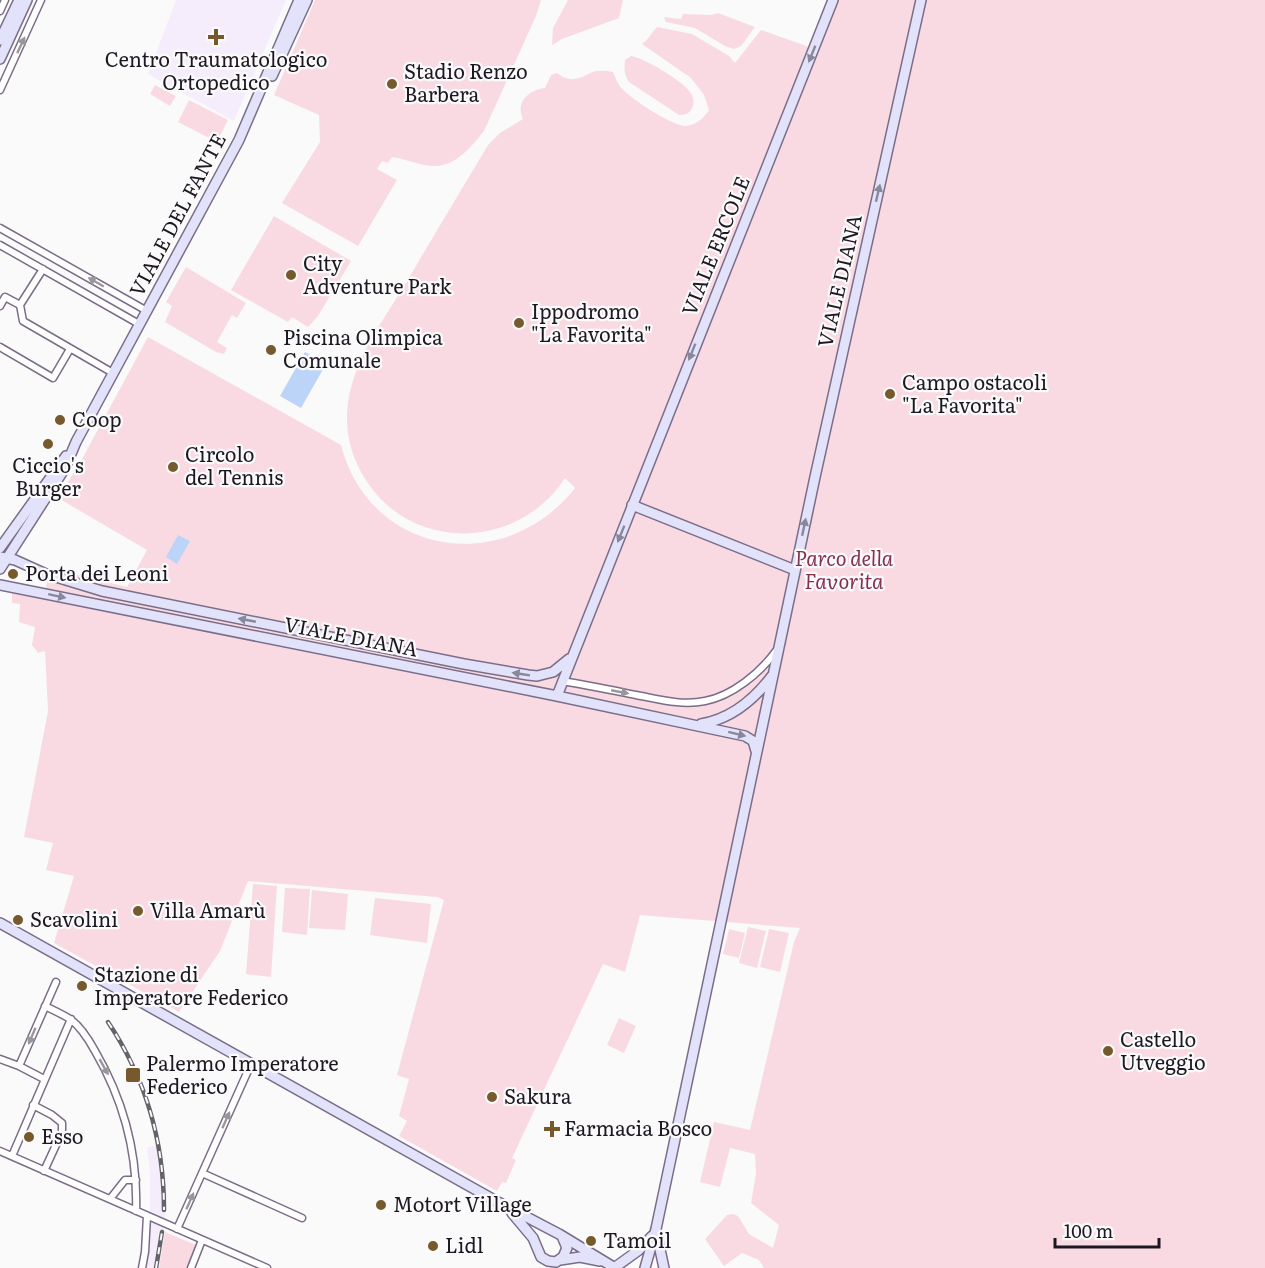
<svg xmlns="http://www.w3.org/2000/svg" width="1265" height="1268" viewBox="0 0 1265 1268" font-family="Literata,serif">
	<rect width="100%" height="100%" fill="#fafafa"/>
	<!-- built -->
	<path fill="#f5edfc" d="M 176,0 L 286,0 L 234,121 L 148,74 Z
		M 161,1145 L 167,1194 L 162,1252 L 159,1268 L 146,1268 L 150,1221 L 150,1173 L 147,1147 Z"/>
	<!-- green -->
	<path fill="#f9dae3" d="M 315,0 L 541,0 L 536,16 L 484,131 C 472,146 456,166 435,166 C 421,166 406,159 392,157 L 388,163 L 382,161 L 377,169 L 397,180 L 358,246 L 282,203 L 320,142 L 319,115 L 274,95 Z
		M 568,0 L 623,0 L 619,18 L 562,39 L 552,45 L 553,28 Z
		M 827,0 L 1265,0 L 1265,1268 L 764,1268 L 759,1260 L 742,1253 L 724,1266 L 705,1239 L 727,1215 L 733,1214 L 738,1216 L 749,1234 L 773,1248 L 779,1225 L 751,1203 L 756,1174 L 755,1154 L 730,1148 L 720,1187 L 700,1182 L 714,1122 L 750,1130 L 794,942 L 800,928 L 640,915 L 625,972 L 603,964 L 512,1158 L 516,1160 L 506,1183 L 502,1182 L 497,1191 L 399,1136 L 407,1121 L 399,1116 L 409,1079 L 397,1075 L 444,900 L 437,897 L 248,881 L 220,951 L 179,1012 L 54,943 L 74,876 L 46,870 L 53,843 L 24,837 L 48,711 L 45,651 L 38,653 L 32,645 L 35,627 L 19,622 L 20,604 L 12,603 L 12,589 L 44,596 L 50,568 L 127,587 L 147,550 L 58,498 L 81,461 L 148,337 L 341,445 C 370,557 505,577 575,488 L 565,478 C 518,551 409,553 364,477 C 352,457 346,436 347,413 C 350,362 384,320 409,278 C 435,233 462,189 488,145 L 500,133 L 523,119 C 515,102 529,90 545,88 L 551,75 L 557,73 C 571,84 580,78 593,72 C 599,70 607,71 613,72 C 615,76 616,81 619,85 C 627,97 672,126 686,126 C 696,125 704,118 709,110 L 704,95 L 691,78 L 642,44 C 649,39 651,33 657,27 L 692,34 L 729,56 L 735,63 L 761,30 L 809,47 Z
		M 718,13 L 755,27 L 741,46 L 734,49 L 725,46 L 695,28 L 666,22 L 664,17 L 681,19 L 683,14 L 712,15 Z
		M 631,56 C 643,57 684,82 690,92 C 694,97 695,104 691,110 C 688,114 685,115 679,115 L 629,82 C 624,74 624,69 625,60 Z
		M 155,85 L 176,96 L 170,106 L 150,94 Z
		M 189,100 L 228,120 L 217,142 L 178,122 Z
		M 274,216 L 351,261 L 318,316 L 308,327 L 292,317 L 288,322 L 231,290 Z
		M 186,267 L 246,303 L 237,318 L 232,315 L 217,342 L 227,348 L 224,354 L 216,352 L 165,322 L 172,306 L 166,302 Z
		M 253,884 L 277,886 L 271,977 L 246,974 Z
		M 285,888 L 310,889 L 307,935 L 282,932 Z
		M 312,890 L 348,894 L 345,930 L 309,928 Z
		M 375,898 L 431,904 L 427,943 L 370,935 Z
		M 748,927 L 766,931 L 757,968 L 739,963 Z
		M 729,929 L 745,933 L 739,958 L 723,954 Z
		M 769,929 L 789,933 L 780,972 L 760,967 Z
		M 619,1018 L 636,1026 L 624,1053 L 607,1045 Z
		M 165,1232 L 196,1245 L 187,1268 L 159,1268 Z"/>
	<!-- water -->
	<path fill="#bbd4f8" d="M 305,352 L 326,364 L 301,408 L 280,396 Z
		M 178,535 L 190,541 L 177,564 L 166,557 Z"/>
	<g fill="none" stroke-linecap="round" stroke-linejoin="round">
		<defs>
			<path id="street" d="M 0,11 L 5,0
				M 0,90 L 41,0
				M 0,228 L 147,311
				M 0,245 L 139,324
				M 20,305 L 43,269
				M 0,306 L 5,297 L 20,305 L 23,321 L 113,373
				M 0,347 L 53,378 L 70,349
				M 562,681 C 587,685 611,690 636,695 C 658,699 682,706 705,701 C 732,696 760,673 776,651
				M 45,1006 C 53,1010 62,1014 70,1019 C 80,1026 89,1040 95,1051 C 124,1101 138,1154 136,1211
				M 0,1059 L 19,1066 L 44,1079
				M 19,1066 L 56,982
				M 33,1105 L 52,1115 L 62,1123 L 62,1132 L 44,1171
				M 0,1151 L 267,1268
				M 12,1156 L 71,1019
				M 202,1173 L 302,1218
				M 110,1199 L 125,1180 L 136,1180
				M 177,1229 L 251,1064
				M 142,1268 L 145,1252 L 147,1216
				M 191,1268 L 202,1240"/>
			<path id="secondary" d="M 0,40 L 19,0
				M 0,59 L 27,0
				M 272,76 L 307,0
				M 632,505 L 795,570
				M 0,548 L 66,456
				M 0,557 L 15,560 L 46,574 L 102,591 L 464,664 L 528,675 L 537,676 L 553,672 L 569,659
				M 0,569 L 65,468 L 76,442 L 239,140 L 299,0
				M 0,585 L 557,696 L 745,736 L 753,741 L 756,751
				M 557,696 L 833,0
				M 701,724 C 731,719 753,701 772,676
				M 0,923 L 496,1201 L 559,1234 L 615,1268
				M 512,1213 L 533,1238 L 541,1257 L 548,1261 L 556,1262 L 563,1257 L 567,1248 L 562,1236
				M 656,1231 L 664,1268
				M 560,1260 L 580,1257 L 600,1261
				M 614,1268 L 639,1250 L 652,1236
				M 645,1268 L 656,1229 L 815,477 L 921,0"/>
		</defs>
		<!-- street casing -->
		<use href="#street" stroke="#7b6d88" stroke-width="9"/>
		<!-- secondary casing -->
		<use href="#secondary" stroke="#7b6d88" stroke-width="12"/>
		<!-- street -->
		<use href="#street" stroke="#fff" stroke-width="6"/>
		<!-- secondary -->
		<use href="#secondary" stroke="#e2e3fb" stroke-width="9"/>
		<defs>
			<path id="rail" d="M 108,1022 C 146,1079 164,1141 164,1210
				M 156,1268 L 162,1232"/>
		</defs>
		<!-- rail casing -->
		<use href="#rail" stroke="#666269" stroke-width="4.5"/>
		<!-- rail -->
		<use href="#rail" stroke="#fafafa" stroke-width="2" stroke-dasharray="7" stroke-linecap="butt"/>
	</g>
	<!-- one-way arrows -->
	<defs><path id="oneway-solid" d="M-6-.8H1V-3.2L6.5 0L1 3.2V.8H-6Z" transform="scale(1.5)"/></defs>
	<g fill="#99979c">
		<use href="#oneway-solid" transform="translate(21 45) rotate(-65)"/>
		<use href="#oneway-solid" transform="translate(96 282) rotate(-150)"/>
		<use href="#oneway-solid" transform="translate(620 692) rotate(11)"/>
		<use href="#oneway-solid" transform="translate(32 1036) rotate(113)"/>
		<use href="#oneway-solid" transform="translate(104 1067) rotate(61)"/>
		<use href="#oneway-solid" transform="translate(226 1120) rotate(-66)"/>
		<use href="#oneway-solid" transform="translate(190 1201) rotate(-66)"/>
	</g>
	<g fill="#898799">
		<use href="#oneway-solid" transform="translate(812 54) rotate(112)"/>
		<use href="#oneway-solid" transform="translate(878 193) rotate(-77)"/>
		<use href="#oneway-solid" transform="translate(692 352) rotate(112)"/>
		<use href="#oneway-solid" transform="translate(804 527) rotate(-78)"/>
		<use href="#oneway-solid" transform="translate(621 534) rotate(112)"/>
		<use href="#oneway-solid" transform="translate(57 596) rotate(12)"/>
		<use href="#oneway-solid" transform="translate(247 620) rotate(-169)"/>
		<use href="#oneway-solid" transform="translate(521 674) rotate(-171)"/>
		<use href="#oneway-solid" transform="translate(737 734) rotate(14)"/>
	</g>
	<!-- markers -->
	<g fill="#76592c" stroke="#fafafa" stroke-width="2">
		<path d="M213 28h6v6h6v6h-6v6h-6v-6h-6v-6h6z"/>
		<circle cx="392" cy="84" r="6"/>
		<circle cx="291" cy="275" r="6"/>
		<circle cx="519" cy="323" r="6"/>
		<circle cx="271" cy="350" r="6"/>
		<circle cx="890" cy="394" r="6"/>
		<circle cx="60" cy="420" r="6"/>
		<circle cx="48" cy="444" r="6"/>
		<circle cx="173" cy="467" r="6"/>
		<circle cx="13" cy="574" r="6"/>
		<circle cx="138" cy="911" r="6"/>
		<circle cx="18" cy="920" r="6"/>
		<circle cx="82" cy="986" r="6"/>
		<circle cx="1108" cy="1051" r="6"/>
		<rect x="125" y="1067" width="16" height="16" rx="3"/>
		<circle cx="492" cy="1097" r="6"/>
		<path d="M549 1120h6v6h6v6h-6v6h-6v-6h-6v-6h6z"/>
		<circle cx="29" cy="1137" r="6"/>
		<circle cx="381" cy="1205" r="6"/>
		<circle cx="591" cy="1241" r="6"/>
		<circle cx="433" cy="1246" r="6"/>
	</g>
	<g text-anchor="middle" stroke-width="4.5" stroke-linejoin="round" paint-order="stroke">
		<!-- poi labels -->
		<g font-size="20" fill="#1d1722" stroke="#fafafa" text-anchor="start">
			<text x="216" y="67" text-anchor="middle">Centro Traumatologico<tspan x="216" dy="23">Ortopedico</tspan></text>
			<text x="404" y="79">Stadio Renzo<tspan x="404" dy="23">Barbera</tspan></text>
			<text x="303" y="271">City<tspan x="303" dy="23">Adventure Park</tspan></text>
			<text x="531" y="319">Ippodromo<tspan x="531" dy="23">"La Favorita"</tspan></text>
			<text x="283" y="345">Piscina Olimpica<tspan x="283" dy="23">Comunale</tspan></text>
			<text x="902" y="390">Campo ostacoli<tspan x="902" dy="23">"La Favorita"</tspan></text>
			<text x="72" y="427">Coop</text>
			<text x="185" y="462">Circolo<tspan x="185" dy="23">del Tennis</tspan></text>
			<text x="48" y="473" text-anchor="middle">Ciccio's<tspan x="48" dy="23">Burger</tspan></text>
			<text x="25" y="581">Porta dei Leoni</text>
			<text x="150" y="918">Villa Amarù</text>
			<text x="30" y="927">Scavolini</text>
			<text x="94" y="982">Stazione di<tspan x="94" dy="23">Imperatore Federico</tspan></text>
			<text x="1120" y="1047">Castello<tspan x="1120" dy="23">Utveggio</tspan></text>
			<text x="146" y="1071">Palermo Imperatore<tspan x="146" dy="23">Federico</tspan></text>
			<text x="504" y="1104">Sakura</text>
			<text x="564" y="1136">Farmacia Bosco</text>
			<text x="41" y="1144">Esso</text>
			<text x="393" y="1212">Motort Village</text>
			<text x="603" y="1248">Tamoil</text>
			<text x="445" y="1253">Lidl</text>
		</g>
		<!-- street labels -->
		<g font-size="20" fill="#1d1722" stroke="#fafafa">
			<text transform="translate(178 215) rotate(-62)" y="7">VIALE DEL FANTE</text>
			<text transform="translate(716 246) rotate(-68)" y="7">VIALE ERCOLE</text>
			<text transform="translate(840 281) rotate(-77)" y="7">VIALE DIANA</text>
			<text transform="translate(351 637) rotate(11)" y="7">VIALE DIANA</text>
		</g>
		<!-- park labels -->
		<g font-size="20" font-style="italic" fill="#862f51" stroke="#fafafa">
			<text x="844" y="566">Parco della<tspan x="844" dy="23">Favorita</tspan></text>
		</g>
	</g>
	<!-- scale -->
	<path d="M1055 1238v9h104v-9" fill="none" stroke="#1d1722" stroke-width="3"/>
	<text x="1064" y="1238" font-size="18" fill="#1d1722" stroke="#fafafa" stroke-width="4.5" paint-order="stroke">100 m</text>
</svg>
